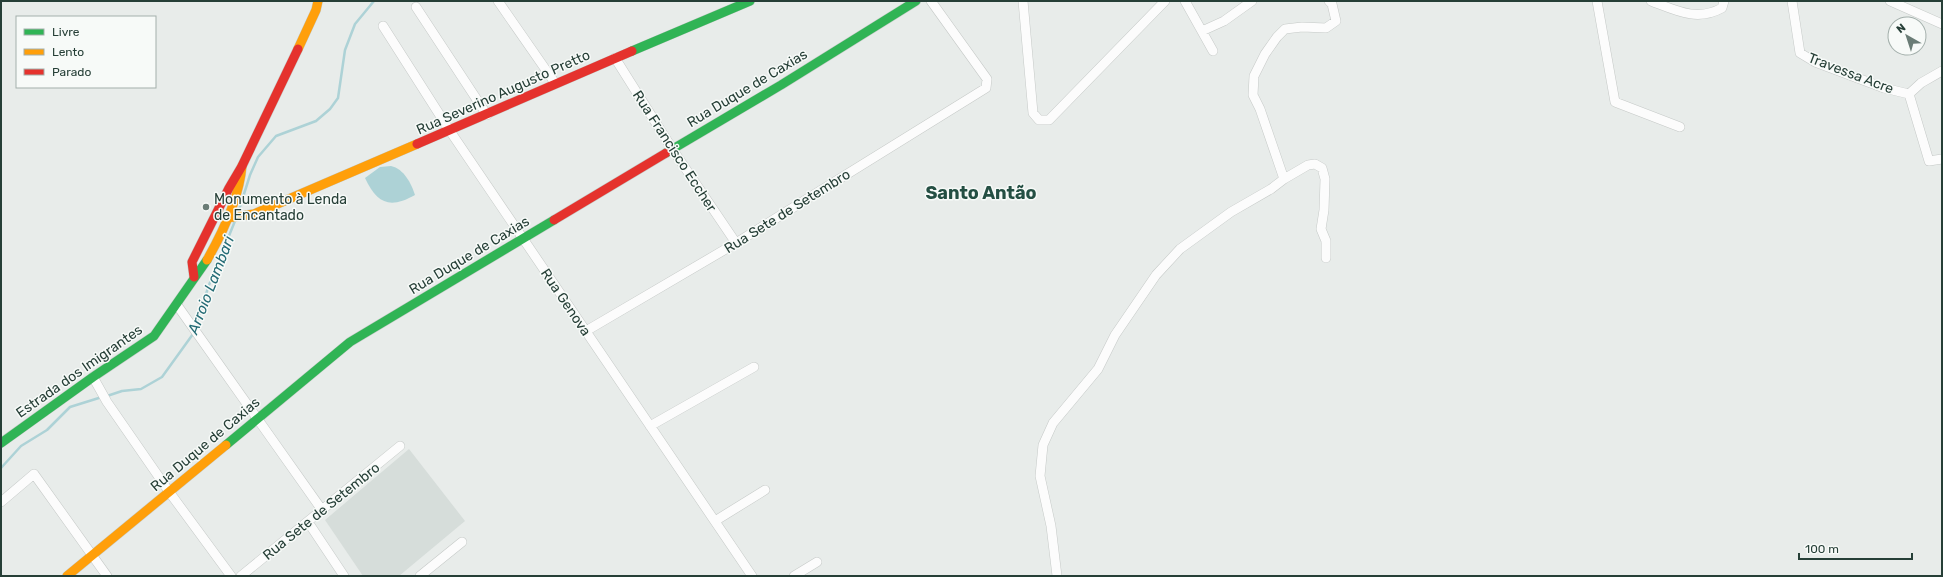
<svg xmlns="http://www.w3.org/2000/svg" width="1943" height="577" viewBox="0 0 1943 577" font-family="Rubik,sans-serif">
	<rect width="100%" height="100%" fill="#e8ecea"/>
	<!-- built -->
	<path fill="#d6ddda" d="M 409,449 L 465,521 L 399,576 L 363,576 L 325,520 Z"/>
	<!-- water -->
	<path fill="#add2d6" d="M 391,166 C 404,169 411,183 415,195 C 390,209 377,204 365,178 L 380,167 Z"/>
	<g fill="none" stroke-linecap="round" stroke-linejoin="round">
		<!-- stream -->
		<path stroke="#add2d6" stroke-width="2.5" d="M 238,213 L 250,175 L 258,157 L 276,136 L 316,121 L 330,109 L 338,98 L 345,50 L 355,24 L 374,1
			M 195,327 L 209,285 L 235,221
			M 107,396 L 122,391 L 141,389 L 162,377 L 193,334
			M 1,468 L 21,446 L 47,430 L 70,407 L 102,397"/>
		<defs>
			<path id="street" d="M 498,1 L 555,83
				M 1023,1 L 1033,113 L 1039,120 L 1049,120 L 1165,1
				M 1185,1 L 1213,51
				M 1597,1 L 1615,102 L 1680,127
				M 1651,1 C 1675,10 1697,22 1722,8 L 1724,1
				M 1792,1 L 1800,53 L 1815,62 L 1884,88 L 1909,94 L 1921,83 L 1942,71
				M 1890,1 L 1942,24
				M 416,7 L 487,115
				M 383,26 L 450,131 L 752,576
				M 1202,31 L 1224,21 L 1252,1
				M 615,58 L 673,150 L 736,243
				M 1909,94 L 1929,161 L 1942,159
				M 1284,179 L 1260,109 L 1253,95 L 1254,76 L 1265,54 L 1277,37 L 1285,29 L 1302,27 L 1326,28 L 1336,21 L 1332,4 L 1329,1
				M 177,305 L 322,510
				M 586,331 L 736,243 L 986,88 L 987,79 L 931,1
				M 93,377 L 107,402 L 170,493 L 231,576
				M 650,426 L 754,367
				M 1,502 L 34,474 L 107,576
				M 715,521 L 765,490
				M 308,522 L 344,576
				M 241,576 L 400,446
				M 420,576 L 462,542
				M 794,576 L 817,562
				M 1057,576 L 1051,526 L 1040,476 L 1043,445 L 1053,423 L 1098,369 L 1115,335 L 1156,275 L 1180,249 L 1231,212 L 1271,189 L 1284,179 L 1308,165 L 1315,164 L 1322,168 L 1325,179 L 1324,210 L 1321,229 L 1326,241 L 1326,258"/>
			<path id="fast" d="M 632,51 L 750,1
				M 666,153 L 781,85 L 916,1
				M 1,443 L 93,377 L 154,336 L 207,260
				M 226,445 L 350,342 L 554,220"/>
			<path id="slow" d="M 298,49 L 316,10 L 318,1
				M 217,213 L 227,218 L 254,214 L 417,144
				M 207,260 C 223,232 239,199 242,166
				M 67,576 L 226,445"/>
			<path id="jam" d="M 417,144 L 632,51
				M 554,220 L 666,153
				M 194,277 L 192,262 L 229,188 L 242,166 L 298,49"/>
		</defs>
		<!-- street casing -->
		<use href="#street" stroke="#c5c9c7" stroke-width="10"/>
		<!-- fast casing -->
		<use href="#fast" stroke="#c4cac7" stroke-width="10"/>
		<!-- slow casing -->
		<use href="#slow" stroke="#c4cac7" stroke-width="10"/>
		<!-- jam casing -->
		<use href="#jam" stroke="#c4cac7" stroke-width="10"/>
		<!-- street -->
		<use href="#street" stroke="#fcfcfc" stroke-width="9"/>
		<!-- fast -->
		<use href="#fast" stroke="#30b455" stroke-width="9"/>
		<!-- slow -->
		<use href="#slow" stroke="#ff9f0a" stroke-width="9"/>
		<!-- jam -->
		<use href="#jam" stroke="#e5322d" stroke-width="9"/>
	</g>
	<!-- markers -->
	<circle fill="#6a7c76" stroke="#f7faf8" stroke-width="1.5" cx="206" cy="207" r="4"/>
	<g text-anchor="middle" stroke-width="3" stroke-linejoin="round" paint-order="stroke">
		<!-- street labels -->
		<g font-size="14" fill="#263f37" stroke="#f7faf8">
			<text transform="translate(1851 73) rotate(21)" y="5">Travessa Acre</text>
			<text transform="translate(747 88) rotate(-31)" y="5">Rua Duque de Caxias</text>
			<text transform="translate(503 92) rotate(-24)" y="5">Rua Severino Augusto Pretto</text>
			<text transform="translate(675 151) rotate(57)" y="5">Rua Francisco Eccher</text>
			<text transform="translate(787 211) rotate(-32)" y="5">Rua Sete de Setembro</text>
			<text transform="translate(469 255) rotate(-31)" y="5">Rua Duque de Caxias</text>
			<text transform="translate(566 302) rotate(56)" y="5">Rua Genova</text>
			<text transform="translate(79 371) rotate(-35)" y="5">Estrada dos Imigrantes</text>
			<text transform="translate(205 444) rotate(-40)" y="5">Rua Duque de Caxias</text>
			<text transform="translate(321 511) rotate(-39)" y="5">Rua Sete de Setembro</text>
		</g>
		<!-- poi labels -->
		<g font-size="14" fill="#263f37" stroke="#f7faf8" text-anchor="start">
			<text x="214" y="204">Monumento à Lenda<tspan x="214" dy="16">de Encantado</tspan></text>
		</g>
		<!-- water labels -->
		<g font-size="15" font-style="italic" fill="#256c76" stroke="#f7faf8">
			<text transform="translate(211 285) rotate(-69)" y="5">Arroio Lambari</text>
		</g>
		<!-- district labels -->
		<g font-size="18" font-weight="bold" fill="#244f43" stroke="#f7faf8">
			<text x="981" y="199">Santo Antão</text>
		</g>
	</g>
	<!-- border -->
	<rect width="1943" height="577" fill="none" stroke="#263f37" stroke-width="4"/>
	<!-- legend -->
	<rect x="16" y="16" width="140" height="72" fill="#f7faf8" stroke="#a3afab"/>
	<rect x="24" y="29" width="20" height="6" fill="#30b455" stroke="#a3afab"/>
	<text x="52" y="36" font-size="12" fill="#263f37">Livre</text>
	<rect x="24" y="49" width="20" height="6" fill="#ff9f0a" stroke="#a3afab"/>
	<text x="52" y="56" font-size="12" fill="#263f37">Lento</text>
	<rect x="24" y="69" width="20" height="6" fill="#e5322d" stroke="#a3afab"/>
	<text x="52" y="76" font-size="12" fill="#263f37">Parado</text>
	<!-- north arrow -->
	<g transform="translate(1907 36) rotate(321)"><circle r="19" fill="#f7faf8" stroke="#a3afab"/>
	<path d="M0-3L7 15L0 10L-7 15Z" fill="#6a7c76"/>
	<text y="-6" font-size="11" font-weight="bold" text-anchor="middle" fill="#263f37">N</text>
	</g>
	<!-- scale -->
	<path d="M1799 553v6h113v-6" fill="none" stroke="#263f37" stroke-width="2"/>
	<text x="1805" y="553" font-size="12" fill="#263f37" stroke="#f7faf8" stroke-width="3" paint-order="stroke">100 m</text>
</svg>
